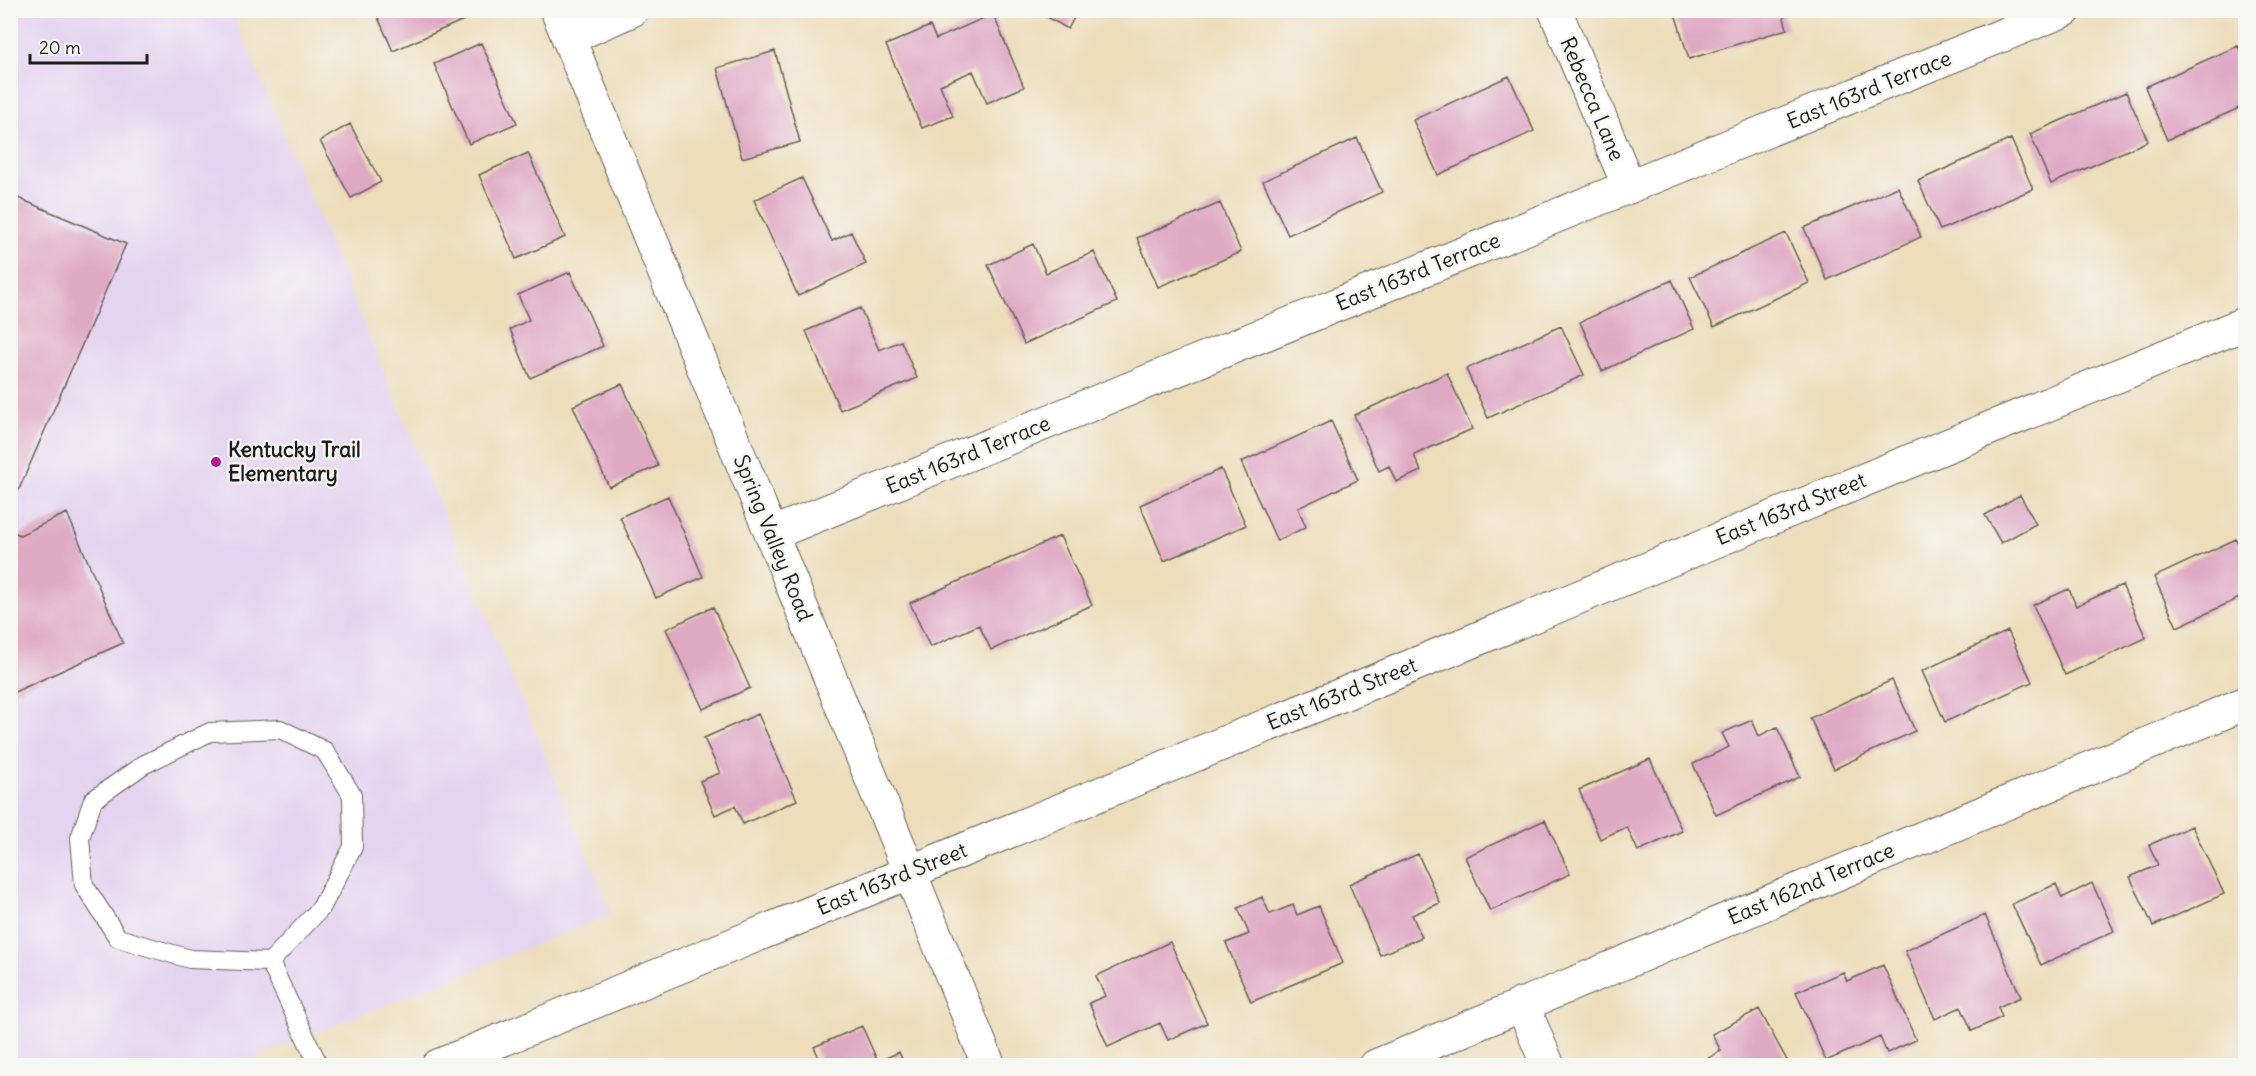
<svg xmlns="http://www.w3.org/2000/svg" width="2256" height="1076" viewBox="0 0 2256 1076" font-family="Delius,sans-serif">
	<rect width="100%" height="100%" fill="#f6f6f2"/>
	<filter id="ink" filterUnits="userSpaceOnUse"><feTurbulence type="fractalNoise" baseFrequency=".0167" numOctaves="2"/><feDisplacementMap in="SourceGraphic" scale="12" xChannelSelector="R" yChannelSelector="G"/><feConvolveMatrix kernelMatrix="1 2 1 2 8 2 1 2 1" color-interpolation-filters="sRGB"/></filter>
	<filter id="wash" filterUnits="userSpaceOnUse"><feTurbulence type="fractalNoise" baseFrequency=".008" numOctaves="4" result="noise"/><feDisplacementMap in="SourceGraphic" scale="24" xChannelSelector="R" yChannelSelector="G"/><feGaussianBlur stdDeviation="1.35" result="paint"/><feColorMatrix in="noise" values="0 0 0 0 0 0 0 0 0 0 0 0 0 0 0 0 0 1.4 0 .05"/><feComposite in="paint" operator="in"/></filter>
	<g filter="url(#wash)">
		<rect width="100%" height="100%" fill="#edddbb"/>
		<!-- built -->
		<path fill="#e4d3f1" d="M 10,11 L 232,11 L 612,914 L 236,1065 L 11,1065 Z"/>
		<g id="blocks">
			<!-- building -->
			<path fill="#dfa9c4" d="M 382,10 L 473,10 L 475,15 L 393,51 L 376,13 Z
				M 1035,10 L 1078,10 L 1068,29 Z
				M 1674,10 L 1782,10 L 1787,29 L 1689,59 Z
				M 993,14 L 1024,87 L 987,103 L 973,71 L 940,85 L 953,116 L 922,128 L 886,45 L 930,26 L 936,39 Z
				M 481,43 L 517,123 L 469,144 L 434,64 Z
				M 2238,46 L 2246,62 L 2246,105 L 2167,140 L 2145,87 Z
				M 775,51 L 800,142 L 742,158 L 717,68 Z
				M 1509,76 L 1534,131 L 1438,175 L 1413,120 Z
				M 2126,92 L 2148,141 L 2051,184 L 2030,134 Z
				M 350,124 L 381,182 L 351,198 L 320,141 Z
				M 1357,138 L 1382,192 L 1288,235 L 1263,181 Z
				M 2011,139 L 2033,189 L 1940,230 L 1918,181 Z
				M 528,153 L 565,237 L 516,259 L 479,175 Z
				M 802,178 L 832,241 L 851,232 L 866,264 L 798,296 L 754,200 Z
				M 1898,187 L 1921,237 L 1827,280 L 1804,228 Z
				M 11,195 L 126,244 L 10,510 L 10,197 Z
				M 1220,203 L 1241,252 L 1158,287 L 1137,238 Z
				M 1786,233 L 1809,283 L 1714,327 L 1690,277 Z
				M 1033,244 L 1046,273 L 1094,252 L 1117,302 L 1024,344 L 988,265 Z
				M 570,272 L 603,346 L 530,378 L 510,329 L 529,320 L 518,295 Z
				M 1672,280 L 1694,329 L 1602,371 L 1580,322 Z
				M 860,308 L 879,350 L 901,341 L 917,378 L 840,410 L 806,331 Z
				M 1561,326 L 1584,375 L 1488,418 L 1466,369 Z
				M 1447,373 L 1472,429 L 1414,455 L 1421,471 L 1396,482 L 1389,466 L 1379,471 L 1354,415 Z
				M 622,384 L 658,466 L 609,487 L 573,406 Z
				M 1331,421 L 1358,480 L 1298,508 L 1306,527 L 1277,541 L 1241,462 Z
				M 1221,469 L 1246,525 L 1164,561 L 1140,505 Z
				M 2020,495 L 2036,524 L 2001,543 L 1985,515 Z
				M 668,496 L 703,577 L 656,598 L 620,517 Z
				M 67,513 L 123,643 L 10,694 L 10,531 L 20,535 Z
				M 1060,536 L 1092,605 L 991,650 L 979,625 L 930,647 L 910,603 Z
				M 2236,539 L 2246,559 L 2246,595 L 2177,627 L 2154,577 Z
				M 2122,585 L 2146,638 L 2065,675 L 2033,605 L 2069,589 L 2076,606 Z
				M 713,607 L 750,688 L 703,709 L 666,629 Z
				M 2008,631 L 2032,682 L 1945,722 L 1922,671 Z
				M 1892,680 L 1915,731 L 1834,769 L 1810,718 Z
				M 758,714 L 797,800 L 743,824 L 735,806 L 715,815 L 700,781 L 720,773 L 704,738 Z
				M 1752,720 L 1759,736 L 1777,727 L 1800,777 L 1716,815 L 1693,764 L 1729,747 L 1722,733 Z
				M 1650,759 L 1682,831 L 1638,851 L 1627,827 L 1600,839 L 1579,790 Z
				M 1545,820 L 1570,874 L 1490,911 L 1465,857 Z
				M 2192,826 L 2224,894 L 2153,926 L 2130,877 L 2158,865 L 2149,845 Z
				M 1418,854 L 1440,903 L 1412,915 L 1422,937 L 1380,955 L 1349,884 Z
				M 2092,883 L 2114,931 L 2041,965 L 2012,904 L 2056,884 L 2062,898 Z
				M 1262,897 L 1270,914 L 1293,905 L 1297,915 L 1319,906 L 1343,963 L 1251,1002 L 1226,943 L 1249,934 L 1238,908 Z
				M 1985,915 L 2021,997 L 1998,1007 L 2002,1017 L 1972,1031 L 1961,1007 L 1935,1019 L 1905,951 Z
				M 1170,942 L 1207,1023 L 1168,1040 L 1160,1023 L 1108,1047 L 1089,1003 L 1105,996 L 1096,976 Z
				M 1883,965 L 1916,1040 L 1887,1053 L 1880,1037 L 1826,1061 L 1796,992 L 1843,972 L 1847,981 Z
				M 1759,1009 L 1790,1066 L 1695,1066 L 1721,1051 L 1712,1034 Z
				M 862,1026 L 878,1062 L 899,1052 L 905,1066 L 823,1066 L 814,1047 Z"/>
		</g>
	</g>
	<g filter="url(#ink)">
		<use href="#blocks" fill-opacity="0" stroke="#656054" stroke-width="1.5"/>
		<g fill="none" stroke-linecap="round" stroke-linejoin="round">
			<defs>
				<path id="lane" d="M 280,729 L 325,751 L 352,795 L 353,847 L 321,908 L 270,962 L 190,959 L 118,938 L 84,885 L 80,838 L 93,800 L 143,765 L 210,732 Z
					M 270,962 L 319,1066"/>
				<path id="street" d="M 557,10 L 989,1066
					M 1555,10 L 1629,187
					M 568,38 L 632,10
					M 771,534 L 2065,10
					M 1522,1004 L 1548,1066
					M 1376,1066 L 2246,703"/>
				<path id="secondary" d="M 438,1066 L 2246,323"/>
			</defs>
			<!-- lane casing -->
			<use href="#lane" stroke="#656054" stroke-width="20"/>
			<!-- street casing -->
			<use href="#street" stroke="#656054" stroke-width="35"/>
			<!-- secondary casing -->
			<use href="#secondary" stroke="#656054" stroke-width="35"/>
			<!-- lane -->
			<use href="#lane" stroke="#fff" stroke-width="18"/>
			<!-- street -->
			<use href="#street" stroke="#fff" stroke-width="33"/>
			<!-- secondary -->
			<use href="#secondary" stroke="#fff" stroke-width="33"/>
		</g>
	</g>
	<!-- markers -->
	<circle fill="#b5179e" stroke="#f6f6f2" stroke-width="2" cx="216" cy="462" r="6"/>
	<g text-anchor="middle" stroke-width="4.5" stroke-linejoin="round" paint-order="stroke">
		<!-- street labels -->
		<g font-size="21" fill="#1c1c1c" stroke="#f6f6f2">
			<text transform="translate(1869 90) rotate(-22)" y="7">East 163rd Terrace</text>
			<text transform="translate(1592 99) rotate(67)" y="7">Rebecca Lane</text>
			<text transform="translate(1418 272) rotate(-22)" y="7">East 163rd Terrace</text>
			<text transform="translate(968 455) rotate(-22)" y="7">East 163rd Terrace</text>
			<text transform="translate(1791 509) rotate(-22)" y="7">East 163rd Street</text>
			<text transform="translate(773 538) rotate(68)" y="7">Spring Valley Road</text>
			<text transform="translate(1342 694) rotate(-22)" y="7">East 163rd Street</text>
			<text transform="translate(892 879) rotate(-22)" y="7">East 163rd Street</text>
			<text transform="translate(1811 884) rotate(-23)" y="7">East 162nd Terrace</text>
		</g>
		<!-- poi labels -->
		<g font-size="21" font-weight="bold" fill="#1c1c1c" stroke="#f6f6f2" text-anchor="start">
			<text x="228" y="457">Kentucky Trail<tspan x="228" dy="24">Elementary</tspan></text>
		</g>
	</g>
	<!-- margin -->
	<rect width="2256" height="1076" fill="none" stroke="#f6f6f2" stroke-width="36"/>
	<!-- scale -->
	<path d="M30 54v9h117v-9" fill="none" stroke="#1c1c1c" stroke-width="3"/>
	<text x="39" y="54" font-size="18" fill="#1c1c1c" stroke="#f6f6f2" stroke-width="4.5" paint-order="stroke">20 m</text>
</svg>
